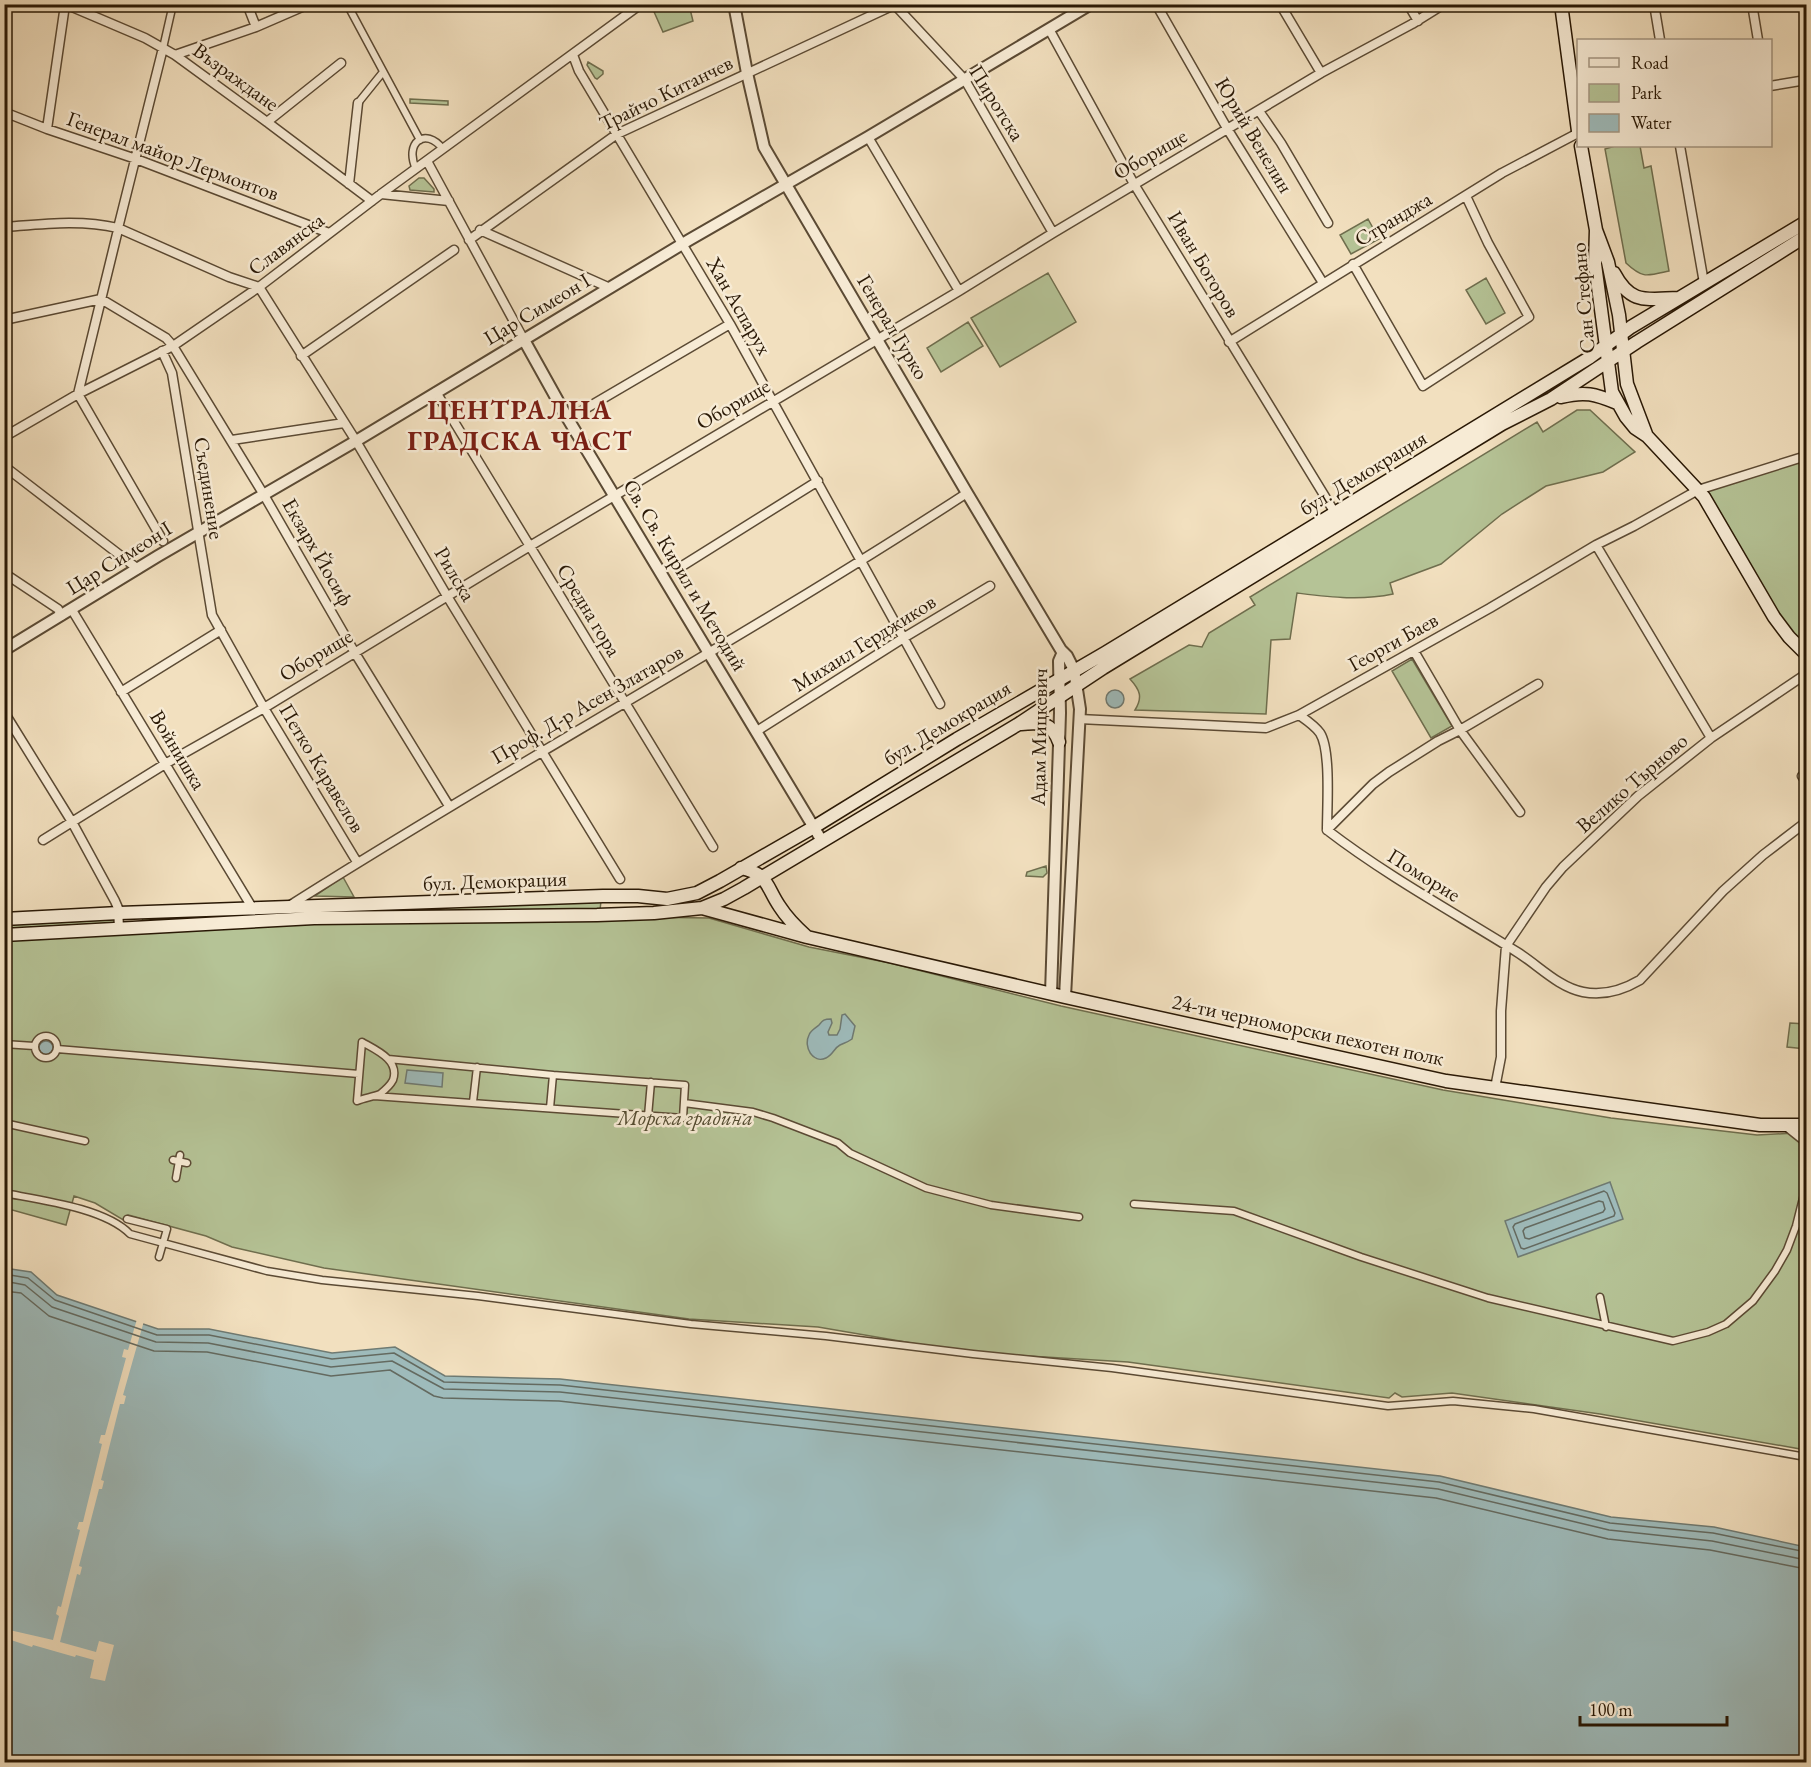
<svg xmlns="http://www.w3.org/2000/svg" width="1811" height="1767" viewBox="0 0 1811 1767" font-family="'EB Garamond',serif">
	<rect width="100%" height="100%" fill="#f2e0bf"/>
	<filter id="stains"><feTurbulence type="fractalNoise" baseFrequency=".00333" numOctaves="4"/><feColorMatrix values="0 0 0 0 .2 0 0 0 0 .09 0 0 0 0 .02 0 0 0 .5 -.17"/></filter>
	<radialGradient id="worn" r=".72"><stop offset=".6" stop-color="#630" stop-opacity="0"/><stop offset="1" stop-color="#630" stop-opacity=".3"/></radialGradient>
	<!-- green -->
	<path fill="#b5c396" stroke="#6f6e4e" stroke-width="1.5" d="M 651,5 L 689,5 L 693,21 L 663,32 Z
		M 588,62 L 603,71 L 603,74 L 597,79 L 595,78 L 587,65 Z
		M 410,99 L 448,101 L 448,105 L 410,103 Z
		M 1615,146 L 1640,146 L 1644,168 L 1651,166 L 1669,271 C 1647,276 1643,279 1626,263 L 1605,149 Z
		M 419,178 L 424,178 L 434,189 L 434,192 L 410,190 L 409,186 Z
		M 1368,219 L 1379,239 L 1351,254 L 1340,235 Z
		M 1048,273 L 1076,322 L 1000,367 L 971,318 Z
		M 1486,278 L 1505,313 L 1486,324 L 1466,290 Z
		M 968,322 L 983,346 L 941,372 L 927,348 Z
		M 1577,410 L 1590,410 L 1635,452 L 1603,472 L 1546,486 L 1502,514 L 1441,564 L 1390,583 L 1393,594 C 1360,601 1330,597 1297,593 L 1290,639 L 1271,640 L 1266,714 L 1135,710 C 1143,697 1140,690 1130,679 L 1189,645 L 1202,647 L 1209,633 L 1255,605 L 1250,597 L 1537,422 L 1543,432 Z
		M 1806,456 L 1806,654 L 1698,490 Z
		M 1412,659 L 1452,726 L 1431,738 L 1392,671 Z
		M 1046,866 L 1047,873 L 1043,877 L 1026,876 L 1027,872 Z
		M 343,877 L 354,897 L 315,896 Z
		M 601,901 L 600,910 L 143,924 L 142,915 Z
		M 114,916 L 115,926 L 6,929 L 6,922 Z
		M 642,917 L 709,918 L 809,947 L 890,963 L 1061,1006 L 1443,1090 L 1611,1118 L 1757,1135 L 1795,1133 L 1806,1141 L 1806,1450 L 1600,1414 L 1452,1393 L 1402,1397 L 1395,1393 L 1389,1398 L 1128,1362 L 964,1352 L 818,1327 L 689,1319 L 324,1268 L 232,1247 L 206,1236 L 128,1215 L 125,1221 L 95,1203 L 74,1196 L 66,1225 L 5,1208 L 4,940 L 312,922 Z
		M 1790,1023 L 1806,1024 L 1806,1049 L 1787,1047 Z"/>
	<!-- water -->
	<path fill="#9ebbbb" stroke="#6f7a72" stroke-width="1.5" d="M1106 699a9 9 0 1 1 18 0a9 9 0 1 1-18 0Z
		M 845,1014 L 855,1026 L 852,1039 C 848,1042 844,1043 840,1045 C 834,1048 833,1055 826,1058 C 813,1064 803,1047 809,1035 C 811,1030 816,1028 819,1025 C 823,1020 824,1019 831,1019 L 832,1023 L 828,1032 L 829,1035 L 837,1035 L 840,1029 L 842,1015 Z
		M39 1048a7 7 0 1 1 14 0a7 7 0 1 1-14 0Z
		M 407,1070 L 443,1073 L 442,1087 L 405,1083 Z
		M 1610,1182 L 1623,1219 L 1518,1257 L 1505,1221 Z
		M 4,1268 L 31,1272 L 57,1295 L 158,1329 L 209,1329 L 332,1353 L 395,1347 L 445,1376 L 560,1379 L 1440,1476 L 1611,1517 L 1714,1527 L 1806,1547 L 1806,1762 L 5,1762 Z"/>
	<!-- pier -->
	<path fill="#f2e0bf" d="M 137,1319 L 144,1321 L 123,1395 L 126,1396 L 124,1404 L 120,1404 L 101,1480 L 104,1481 L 102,1489 L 99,1489 L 79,1566 L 82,1567 L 80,1575 L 77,1574 L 60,1642 L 96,1652 L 99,1641 L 114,1645 L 105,1681 L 90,1678 L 94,1660 L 76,1655 L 75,1657 L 33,1645 L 32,1647 L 11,1640 L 9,1646 L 5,1645 L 5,1629 L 53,1640 L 59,1616 L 56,1614 L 58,1606 L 61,1607 L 80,1530 L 77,1529 L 79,1522 L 83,1522 L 102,1444 L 99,1443 L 101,1435 L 105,1435 L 126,1358 L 122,1357 L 124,1349 L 128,1350 Z"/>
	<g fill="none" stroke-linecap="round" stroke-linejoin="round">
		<!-- shore -->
		<path stroke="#646a60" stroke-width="1.5" d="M 1604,1191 L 1607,1193 L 1615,1213 L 1614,1216 L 1524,1249 L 1521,1248 L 1513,1227 L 1515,1224 Z
			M 1599,1201 L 1603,1202 L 1605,1209 L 1603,1212 L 1529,1239 L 1525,1238 L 1523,1231 L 1525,1228 Z
			M 4,1274 L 28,1278 L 55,1300 L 157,1335 L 209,1335 L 332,1359 L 394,1353 L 444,1382 L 560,1385 L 1439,1482 L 1610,1523 L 1713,1533 L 1806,1552
			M 4,1281 L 25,1285 L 52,1307 L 156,1342 L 208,1343 L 331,1367 L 392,1361 L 444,1389 L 560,1392 L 1438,1489 L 1609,1530 L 1712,1541 L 1806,1560
			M 4,1291 L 21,1293 L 49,1316 L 154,1351 L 207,1352 L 331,1376 L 390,1370 L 434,1396 L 443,1398 L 559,1401 L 1436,1498 L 1608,1539 L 1710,1550 L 1806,1569"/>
		<defs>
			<path id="pedestrian" d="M 347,4 L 420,140
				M 163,48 L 173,4
				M 358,103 L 383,72
				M 416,169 C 404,143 425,126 443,149
				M35 1047a11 11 0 1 1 22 0a11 11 0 1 1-22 0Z
				M 362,1042 C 376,1050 400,1060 393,1080 C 390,1086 385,1090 380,1094 C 372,1097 364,1098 357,1101 Z
				M 4,1044 L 34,1046
				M 57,1049 L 359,1074
				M 374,1096 L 683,1118 L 685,1085 L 553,1075 L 388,1059
				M 473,1102 L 477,1067
				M 684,1103 L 753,1112 L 773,1118 L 838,1143 L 850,1153 L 926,1188 L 991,1205 L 1079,1217
				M 550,1108 L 553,1075
				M 648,1116 L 651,1082
				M 4,1123 L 85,1141
				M 173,1160 L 187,1163
				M 176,1178 L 180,1155
				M 4,1193 C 40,1200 105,1208 130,1234 L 267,1271 L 322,1280 L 478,1296 L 691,1324 L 826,1336 L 973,1354 L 1112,1368 L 1388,1406 L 1453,1401 L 1534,1409 L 1806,1457
				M 1134,1204 L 1234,1211 L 1361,1257 L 1488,1298 L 1673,1341 L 1708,1332 L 1726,1324 L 1753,1301 L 1775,1271 L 1787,1250 L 1796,1226 L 1806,1186
				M 127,1219 L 167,1229 L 159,1257
				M 1600,1297 L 1606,1327"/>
			<path id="minor" d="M 65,4 L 145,38 L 175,55 L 267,122 L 372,201
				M 247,4 L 256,27
				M 894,4 L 965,80 L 1053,233
				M 1156,4 L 1228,130 L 1323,283
				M 1280,4 L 1321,73
				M 1408,4 L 1418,21
				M 1654,4 L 1660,40
				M 1752,4 L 1758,40
				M 1049,29 L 1134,184 L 1335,513
				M 175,55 L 256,27 L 309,4
				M 573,55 L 579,71 L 730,324 L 940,704
				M 1770,86 L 1806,80
				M 1259,111 L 1281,143 L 1328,223
				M 4,112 L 47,129 L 136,159 L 329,233
				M 267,122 L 341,63
				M 47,129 L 65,5
				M 868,137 L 959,291
				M 1680,146 L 1704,283
				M 427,161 L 524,340
				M 349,184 L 358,103
				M 381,194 L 449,201
				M 4,227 C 43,224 80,219 118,228 L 229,277 L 259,287
				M 118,228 L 163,48
				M 480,230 L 610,288
				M 117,234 L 78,394 L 163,541
				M 469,240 L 617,134 L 894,5
				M 1353,264 L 1423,386 L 1529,317 L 1488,243 L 1466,196
				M 259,287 L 356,441 L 447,596 L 620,879
				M 4,320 L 101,299 L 166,338 L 173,346 L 264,495 L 355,653 L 449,806
				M 1229,342 L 1502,173 L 1578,133
				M 162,351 L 172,373 L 212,615 L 264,708 L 357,862
				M 301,356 L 454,250
				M 436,392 L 713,847
				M 568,419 L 730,324
				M 4,437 L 78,394 L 173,346 L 259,287 L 381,194 L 641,4
				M 232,440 L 344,423
				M 4,466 L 138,569
				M 1596,545 L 1711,738
				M 679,568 L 818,481
				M 4,573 L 58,609 L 61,616
				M 72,610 L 253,909
				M 1414,651 L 1460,730 L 1520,812
				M 121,692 L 221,630
				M 4,712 L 72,822 L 115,901 L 118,908 L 119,928
				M 1299,715 C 1306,720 1314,725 1320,733 C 1331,750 1327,807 1327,830
				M 1079,719 L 1266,728 L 1299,715 L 1490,608 L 1596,545 L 1634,526 L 1698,490 L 1806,456
				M 757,731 L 905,637 L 990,586
				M 1802,776 L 1806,782
				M 1327,830 C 1387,876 1453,912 1517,952 C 1538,965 1558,987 1583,992 C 1603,996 1623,990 1640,980 L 1723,891 L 1763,855 L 1806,822
				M 1327,830 L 1373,784 L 1389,772 L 1438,741 L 1460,730 L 1538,684
				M 43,840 L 165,764 L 264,708 L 530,546 L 959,291 L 1053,233 L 1321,73 L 1412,24 L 1444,4
				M 289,906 C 512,764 745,638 967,493
				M 1495,1088 L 1501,1057 L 1501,1011 L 1506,946 L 1546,887 L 1563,867 L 1638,796 L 1711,738 L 1806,674
				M 1786,1126 L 1806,1142"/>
			<path id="tertiary" d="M 734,4 L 747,73 L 764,147 L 967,493 L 1061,650 L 1067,656 L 1074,670 L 1080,709 L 1065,997
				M 524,340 L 568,419 L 822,841
				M 4,650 L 158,556 L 356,441 L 689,240 L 868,137 L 1091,4
				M 1051,994 L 1060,713 L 1059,661 L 1063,652"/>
			<path id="secondary" d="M 1561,4 L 1578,131
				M 1581,146 L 1596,230 L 1608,262 L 1619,315 L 1627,384 L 1646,434
				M 1596,230 L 1595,264 L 1612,392 L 1626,417 L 1635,428 L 1647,436 L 1704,497 L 1774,617 L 1789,637 L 1806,654
				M 1614,273 C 1631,305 1646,299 1678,298
				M 1561,397 C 1585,391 1595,394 1617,403
				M 1021,724 C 1040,722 1052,722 1059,742
				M 741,868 C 769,874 766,887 780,907 C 787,918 796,927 806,936
				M 702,908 L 807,937 L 1065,997 L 1446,1081 L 1760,1125 L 1806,1125
				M 4,919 L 119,913 L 603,896 L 638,896 L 667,899 L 697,893 L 720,881 L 814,827 L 957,739 L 1105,653 L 1589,358 L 1631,327 L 1806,222
				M 4,935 L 314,918 L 597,915 L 654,913 L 702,908 L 724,899 L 744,888 L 1017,725 L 1103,668 L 1502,424 L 1551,399 L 1637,342 L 1806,236"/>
		</defs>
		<!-- pedestrian casing -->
		<use href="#pedestrian" stroke="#5b4a34" stroke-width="9"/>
		<!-- minor casing -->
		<use href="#minor" stroke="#5b4a34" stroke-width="11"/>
		<!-- tertiary casing -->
		<use href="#tertiary" stroke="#5b4a34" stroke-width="14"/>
		<!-- secondary casing -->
		<use href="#secondary" stroke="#291805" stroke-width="15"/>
		<!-- pedestrian -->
		<use href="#pedestrian" stroke="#f7ebd5" stroke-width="6"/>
		<!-- minor -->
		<use href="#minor" stroke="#f7ebd5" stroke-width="8"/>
		<!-- tertiary -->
		<use href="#tertiary" stroke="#f7ebd5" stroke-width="10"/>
		<!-- secondary -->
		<use href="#secondary" stroke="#f7ebd5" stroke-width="12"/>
	</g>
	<g text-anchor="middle" stroke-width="5" stroke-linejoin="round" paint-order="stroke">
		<!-- street labels -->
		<g font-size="21" fill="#291805" stroke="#f7ebd5">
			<text transform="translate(236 77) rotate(36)" y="7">Възраждане</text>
			<text transform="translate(666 93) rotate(-26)" y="7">Трайчо Китанчев</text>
			<text transform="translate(997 103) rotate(58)" y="7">Пиротска</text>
			<text transform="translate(1254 135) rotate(59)" y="7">Юрий Венелин</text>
			<text transform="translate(1150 154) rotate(-30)" y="7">Оборище</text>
			<text transform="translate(173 156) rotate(20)" y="7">Генерал майор Лермонтов</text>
			<text transform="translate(1393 219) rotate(-31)" y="7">Странджа</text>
			<text transform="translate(286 244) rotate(-37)" y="7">Славянска</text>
			<text transform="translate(1204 264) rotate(59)" y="7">Иван Богоров</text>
			<text transform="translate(1583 298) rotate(-95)" y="7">Сан Стефано</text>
			<text transform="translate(739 306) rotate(60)" y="7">Хан Аспарух</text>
			<text transform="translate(537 309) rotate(-31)" y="7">Цар Симеон I</text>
			<text transform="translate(893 327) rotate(59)" y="7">Генерал Гурко</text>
			<text transform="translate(733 404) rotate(-30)" y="7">Оборище</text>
			<text transform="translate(1363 473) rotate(-31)" y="7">бул. Демокрация</text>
			<text transform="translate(209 488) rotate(81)" y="7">Съединение</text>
			<text transform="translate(318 552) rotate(60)" y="7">Екзарх Йосиф</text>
			<text transform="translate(119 558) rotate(-32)" y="7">Цар Симеон I</text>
			<text transform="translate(455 574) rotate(59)" y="7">Рилска</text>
			<text transform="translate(685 575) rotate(59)" y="7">Св. Св. Кирил и Методий</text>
			<text transform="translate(589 610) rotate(59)" y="7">Средна гора</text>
			<text transform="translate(1393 642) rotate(-29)" y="7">Георги Баев</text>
			<text transform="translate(864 643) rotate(-32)" y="7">Михаил Герджиков</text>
			<text transform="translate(316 655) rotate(-31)" y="7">Оборище</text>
			<text transform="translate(587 704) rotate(-30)" y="7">Проф. Д-р Асен Златаров</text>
			<text transform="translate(947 723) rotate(-31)" y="7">бул. Демокрация</text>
			<text transform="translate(1039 737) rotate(-89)" y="7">Адам Мицкевич</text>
			<text transform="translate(178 750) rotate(59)" y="7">Войнишка</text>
			<text transform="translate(322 768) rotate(59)" y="7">Петко Каравелов</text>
			<text transform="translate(1632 783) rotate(-41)" y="7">Велико Търново</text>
			<text transform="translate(1424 875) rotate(32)" y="7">Поморие</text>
			<text transform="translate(495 881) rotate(-2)" y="7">бул. Демокрация</text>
			<text transform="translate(1308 1030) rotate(12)" y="7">24-ти черноморски пехотен полк</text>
		</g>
		<!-- park labels -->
		<g font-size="21" font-style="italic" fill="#534b30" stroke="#f7ebd5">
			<text x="685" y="1125">Морска градина</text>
		</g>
		<!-- district labels -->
		<g font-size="27" font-weight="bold" letter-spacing="1.5" fill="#7a1f14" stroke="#f7ebd5">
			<text x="520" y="419">ЦЕНТРАЛНА<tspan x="520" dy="31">ГРАДСКА ЧАСТ</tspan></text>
		</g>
	</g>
	<!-- margin -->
	<rect width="1811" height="1767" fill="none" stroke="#f2e0bf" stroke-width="24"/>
	<rect x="6" y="6" width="1799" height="1755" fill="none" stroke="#291805" stroke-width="3"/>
	<rect x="12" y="12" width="1787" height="1743" fill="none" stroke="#291805" stroke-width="1.5"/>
	<!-- legend -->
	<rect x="1577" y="39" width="195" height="108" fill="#f7ebd5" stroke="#a59782" stroke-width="1.5"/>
	<rect x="1589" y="58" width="30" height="9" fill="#f7ebd5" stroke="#a59782" stroke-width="1.5"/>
	<text x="1631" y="69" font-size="18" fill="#291805">Road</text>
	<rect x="1589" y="84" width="30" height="18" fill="#b5c396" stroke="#a59782" stroke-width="1.5"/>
	<text x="1631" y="99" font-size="18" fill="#291805">Park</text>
	<rect x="1589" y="114" width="30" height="18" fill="#9ebbbb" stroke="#a59782" stroke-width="1.5"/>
	<text x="1631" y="129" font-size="18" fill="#291805">Water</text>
	<!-- scale -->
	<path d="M1580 1716v9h147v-9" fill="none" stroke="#291805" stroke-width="3"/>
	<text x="1589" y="1716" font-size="18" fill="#291805" stroke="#f7ebd5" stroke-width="4.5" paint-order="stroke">100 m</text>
	<rect width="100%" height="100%" filter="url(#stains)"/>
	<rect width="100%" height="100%" fill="url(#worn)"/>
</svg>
